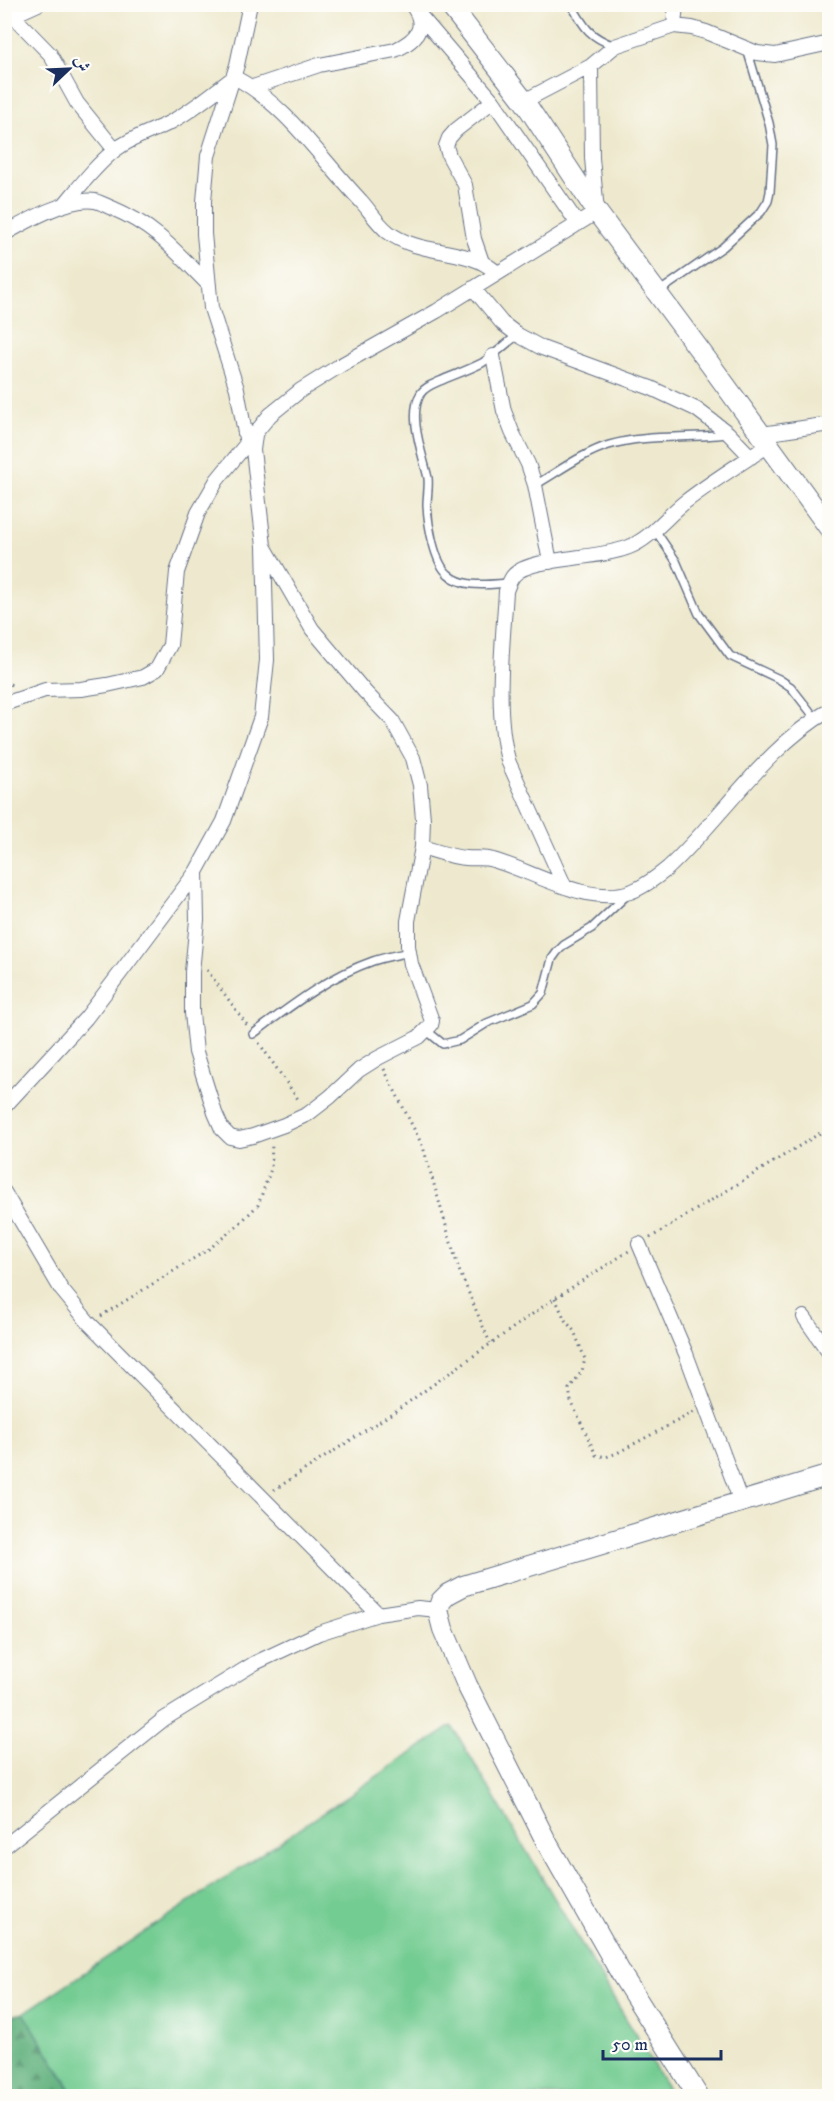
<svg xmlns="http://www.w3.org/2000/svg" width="834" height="2101" viewBox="0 0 834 2101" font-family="'IM FELL DW Pica',Amiri,serif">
	<defs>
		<pattern id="forest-firs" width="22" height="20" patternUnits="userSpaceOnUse" patternTransform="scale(1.5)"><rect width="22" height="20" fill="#5eb07c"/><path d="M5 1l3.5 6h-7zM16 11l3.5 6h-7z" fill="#4d9069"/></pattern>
	</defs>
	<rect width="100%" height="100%" fill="#fdfcf7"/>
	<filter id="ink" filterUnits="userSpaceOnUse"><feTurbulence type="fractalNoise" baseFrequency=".0167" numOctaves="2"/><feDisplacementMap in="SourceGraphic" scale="12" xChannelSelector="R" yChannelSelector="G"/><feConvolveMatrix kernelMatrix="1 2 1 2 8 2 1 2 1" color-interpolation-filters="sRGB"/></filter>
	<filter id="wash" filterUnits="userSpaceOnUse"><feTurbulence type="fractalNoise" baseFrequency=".008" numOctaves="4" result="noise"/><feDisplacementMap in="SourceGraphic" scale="24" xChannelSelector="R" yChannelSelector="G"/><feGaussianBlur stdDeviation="1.35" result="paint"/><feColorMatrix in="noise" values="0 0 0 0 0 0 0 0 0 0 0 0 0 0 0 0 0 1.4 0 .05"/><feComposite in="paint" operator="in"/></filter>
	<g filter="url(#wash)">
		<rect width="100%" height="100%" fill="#eee9ce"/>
		<!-- forest -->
		<path fill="url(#forest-firs)" stroke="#3c706d" stroke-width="1.5" d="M 24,2013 L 74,2096 L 5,2096 L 5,2017 Z"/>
		<!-- garden -->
		<path fill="#73cc92" stroke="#477e78" stroke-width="1.5" d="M 452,1726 L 672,2096 L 75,2096 L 24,2013 Z"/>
	</g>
	<g filter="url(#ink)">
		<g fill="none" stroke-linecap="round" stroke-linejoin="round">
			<defs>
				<path id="lane" d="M 571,4 C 584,27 589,37 615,46
					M 657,293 L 723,247 L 761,212 L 768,201 L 770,192 L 773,145 L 769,123 L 747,49
					M 535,485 C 559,471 583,453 609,445 C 647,434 687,439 725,434
					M 655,530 L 676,561 L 699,614 L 730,656 L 779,679 L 791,687 L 816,719
					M 509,583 C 489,584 464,589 448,574 C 434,562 428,524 427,505 C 427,496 429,487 428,478 C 423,455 407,415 421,393 C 425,387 433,384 440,381 C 454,375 468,370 482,363 C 495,355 505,344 518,335
					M 427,1031 L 443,1044 L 460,1040 L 487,1023 L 533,1004 L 543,993 L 552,959 L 557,952 L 564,945 L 592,928 L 627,895
					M 253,1034 C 291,1006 327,977 373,961 C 384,957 397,955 409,952"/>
				<path id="street" d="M 417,12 L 493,101 L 578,224
					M 13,16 L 50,54 L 77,103 L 115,150
					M 7,18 L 38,4
					M 674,26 L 676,4
					M 253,87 L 319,65 L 395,50 C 417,40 429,26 411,4
					M 524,101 L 591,66
					M 65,204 C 80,186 96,165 115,150 C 132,137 151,132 169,123 C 192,111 213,93 234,77 C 286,104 321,159 361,201 C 370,211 377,223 388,232 C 414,252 450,249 479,261 C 486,264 492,269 498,273
					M 4,234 C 27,221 68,197 95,201 C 100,202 107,206 112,208 C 157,227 176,252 209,285
					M 482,262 L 474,239 L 465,185 L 449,156 L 446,146 L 449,138 L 456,130 L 493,101
					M 473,288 L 502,323 L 518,335 L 542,348 L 651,388 L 696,409 L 728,433 L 751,457
					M 493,356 L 504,411 L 512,432 L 528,464 L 535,485 L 550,562
					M 762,434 L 830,424
					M 247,444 L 237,389 L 211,308 L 204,234 L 204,201 L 208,156 L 237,65 L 250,4
					M 4,704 L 45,690 L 81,689 L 107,685 L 143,677 L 157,669 L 170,645 L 177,572 L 198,513 L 217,480 L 270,415 L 301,390 L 341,365 L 437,311 L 597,212 L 592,158 L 591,66 L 615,46 L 674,26 L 692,28 L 706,32 L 757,53 L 775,55 L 830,43
					M 422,847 C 436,851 451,857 466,858 C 476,859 484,857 493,860 C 533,871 587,906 630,892 C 644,887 657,877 668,868 C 723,817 764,748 830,710
					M 196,872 L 197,920 L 192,972 L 192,1013 L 196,1052 L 215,1113 L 222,1129 L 230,1137 L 239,1139 L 253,1136 L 284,1125 L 308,1114 L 330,1097 L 359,1070 L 378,1058 L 419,1037 L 431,1025 L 432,1021 L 428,1010 L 411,964 L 408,946 L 408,921 L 422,847 L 423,819 L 420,785 L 413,758 L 392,720 L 365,692 L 312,629 L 264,546
					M 564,885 L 509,763 C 494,714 503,643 506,591 C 508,586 510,579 514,575 C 530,557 601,559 629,547 C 651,538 666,517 685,502 C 712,481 741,463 769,445
					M 4,1107 L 86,1018 L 121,972 L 196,872 L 224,821 L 261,717 L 267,660 L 264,546 L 253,450 L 255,435
					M 4,1192 L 61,1289 L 89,1323 L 378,1614
					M 639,1244 L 686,1354 L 741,1502
					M 804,1317 L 830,1354
					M 4,1847 L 164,1719 L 255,1663 L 319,1633 L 378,1614 L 418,1608 L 438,1610"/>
				<path id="secondary" d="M 449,4 L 524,101 L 597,212 L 707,360 L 830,529
					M 698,2096 L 623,1977 L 547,1843 L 467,1685 L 443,1629 L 438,1610 L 441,1601 L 448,1594 L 463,1586 L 830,1475"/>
			</defs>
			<!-- lane casing -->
			<use href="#lane" stroke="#657085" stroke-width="10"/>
			<!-- street casing -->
			<use href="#street" stroke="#657085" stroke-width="16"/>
			<!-- secondary casing -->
			<use href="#secondary" stroke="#657085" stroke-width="22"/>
			<!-- path -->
			<path stroke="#657085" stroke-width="3" stroke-dasharray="1.5 4.5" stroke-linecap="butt" d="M 4,683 L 14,685
				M 207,970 L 247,1025
				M 259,1043 L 300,1102
				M 384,1069 L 423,1147 L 459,1270 L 490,1343
				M 650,1238 L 830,1127
				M 555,1298 L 565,1320 L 574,1331 L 585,1359 L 582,1371 L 569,1389 L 571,1401 L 596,1455 L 606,1457 L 617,1453 L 694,1412
				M 101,1316 L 209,1249 L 238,1225 L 258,1205 L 271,1169 L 272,1143
				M 274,1490 L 403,1406 L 555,1298 L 629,1251"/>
			<!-- lane -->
			<use href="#lane" stroke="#fff" stroke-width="7"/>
			<!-- street -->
			<use href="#street" stroke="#fff" stroke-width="14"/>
			<!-- secondary -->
			<use href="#secondary" stroke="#fff" stroke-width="20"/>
		</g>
	</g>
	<!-- margin -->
	<rect width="834" height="2101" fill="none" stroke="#fdfcf7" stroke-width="24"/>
	<!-- north arrow -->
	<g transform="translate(69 69) rotate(67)" stroke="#fdfcf7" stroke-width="4.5" paint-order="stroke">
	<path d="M0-4.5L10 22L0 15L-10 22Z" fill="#1b2f5e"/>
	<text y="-9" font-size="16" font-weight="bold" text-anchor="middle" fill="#1b2f5e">ش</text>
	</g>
	<!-- scale -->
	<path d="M603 2050v9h118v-9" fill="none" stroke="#1b2f5e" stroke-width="3"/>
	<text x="612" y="2050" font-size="18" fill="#1b2f5e" stroke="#fdfcf7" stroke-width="4.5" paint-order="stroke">50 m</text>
</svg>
